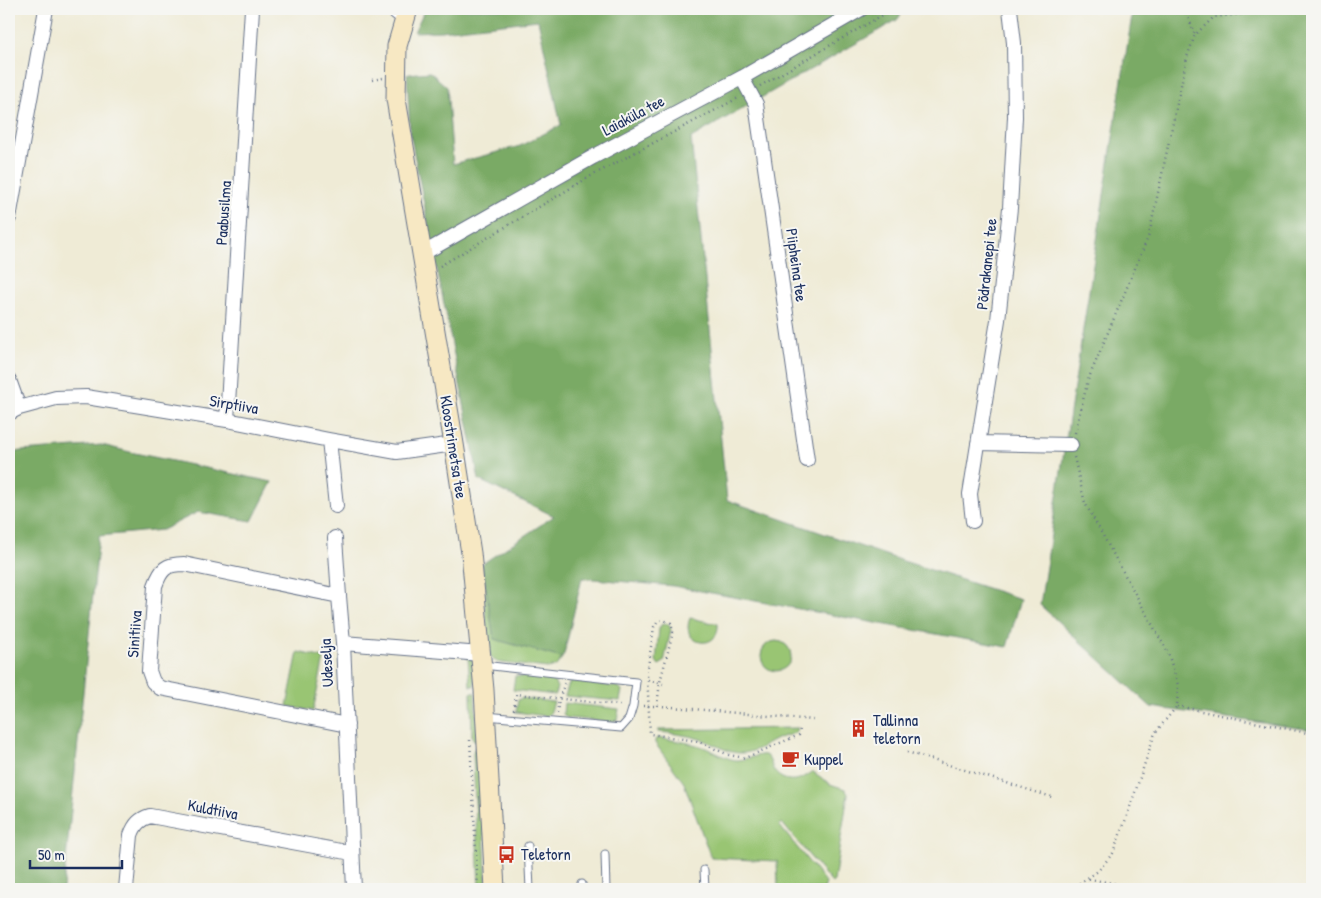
<svg xmlns="http://www.w3.org/2000/svg" width="1321" height="898" viewBox="0 0 1321 898" font-family="'Patrick Hand',sans-serif">
	<rect width="100%" height="100%" fill="#f6f6f2"/>
	<filter id="ink" filterUnits="userSpaceOnUse"><feTurbulence type="fractalNoise" baseFrequency=".02" numOctaves="2"/><feDisplacementMap in="SourceGraphic" scale="10" xChannelSelector="R" yChannelSelector="G"/><feConvolveMatrix kernelMatrix="1 2 1 2 8 2 1 2 1" color-interpolation-filters="sRGB"/></filter>
	<filter id="wash" filterUnits="userSpaceOnUse"><feTurbulence type="fractalNoise" baseFrequency=".0096" numOctaves="4" result="noise"/><feDisplacementMap in="SourceGraphic" scale="20" xChannelSelector="R" yChannelSelector="G"/><feGaussianBlur stdDeviation="1.12" result="paint"/><feColorMatrix in="noise" values="0 0 0 0 0 0 0 0 0 0 0 0 0 0 0 0 0 1.4 0 .05"/><feComposite in="paint" operator="in"/></filter>
	<g filter="url(#wash)">
		<rect width="100%" height="100%" fill="#efebd6"/>
		<!-- green -->
		<path fill="#99c573" stroke="#5a7a68" d="M 482,564 L 494,639 L 562,658 L 556,666 L 548,668 L 503,663 L 497,662 L 490,656 L 481,570 Z
			M 690,618 L 718,624 C 720,652 679,646 690,618 Z
			M 662,624 L 666,624 L 669,625 L 671,630 L 664,662 L 659,665 L 656,661 L 659,629 Z
			M761 656a15 15 0 1 1 30 0a15 15 0 1 1-30 0Z
			M 298,652 L 324,658 L 313,711 L 287,706 Z
			M 468,657 L 473,659 L 475,682 L 474,686 L 470,686 Z
			M 515,676 L 549,679 L 554,682 L 557,687 L 555,695 L 513,690 Z
			M 571,681 L 619,687 L 622,690 L 620,701 L 565,696 L 568,686 Z
			M 473,692 L 475,693 L 478,742 L 474,740 L 472,737 L 471,693 Z
			M 522,698 L 554,702 L 550,714 L 546,716 L 516,712 L 518,700 Z
			M 564,703 L 619,709 L 617,720 L 612,722 L 567,718 L 563,714 Z
			M 798,728 C 794,736 786,735 779,738 C 768,743 756,752 743,753 C 728,754 714,743 700,739 C 687,735 672,733 658,732 L 658,730 Z
			M 657,738 C 673,740 688,742 703,747 C 714,751 724,758 735,760 C 744,761 761,753 765,755 C 771,758 771,767 775,772 C 784,784 802,782 812,771 L 830,784 L 845,789 L 848,794 L 834,881 L 832,883 L 782,823 L 779,825 L 826,883 L 824,889 L 778,889 L 777,861 L 711,858 L 684,783 L 655,743 L 655,740 Z
			M 477,748 L 480,748 L 487,889 L 479,889 L 473,753 L 474,749 Z"/>
		<!-- forest -->
		<path fill="#7aaa65" stroke="#4a6c62" d="M 425,9 L 905,9 L 897,20 L 691,138 L 727,500 L 897,559 L 1021,599 L 1007,647 L 673,586 L 582,578 L 564,654 L 562,658 L 494,639 L 482,564 L 554,516 L 479,480 L 410,133 L 407,74 L 430,72 L 447,87 L 453,164 L 520,146 L 561,125 L 538,20 L 441,31 L 414,32 Z
			M 1133,9 L 1312,9 L 1312,730 L 1151,707 L 1040,605 Z
			M 102,445 L 130,452 L 272,482 L 252,521 L 198,512 L 162,530 L 99,536 L 63,889 L 9,889 L 9,454 L 21,451 Z"/>
	</g>
	<g filter="url(#ink)">
		<g fill="none" stroke-linecap="round" stroke-linejoin="round">
			<defs>
				<path id="lane" d="M 483,665 L 636,682 L 633,706 L 629,719 L 621,728 L 486,716
					M 528,846 L 530,889
					M 605,854 L 606,889
					M 704,870 L 705,889
					M 582,884 L 582,889"/>
				<path id="street" d="M 392,9 L 405,19
					M 742,78 L 756,104 L 807,460
					M 9,218 L 46,9
					M 422,254 L 593,157 L 743,77 L 861,9
					M 9,380 L 19,408
					M 9,413 L 19,408 L 56,398 L 86,397 L 227,420 L 329,440 L 397,452 L 454,444
					M 227,420 L 252,9
					M 329,440 L 336,506
					M 978,443 L 1071,445
					M 973,521 L 970,494 L 998,320 L 1010,208 L 1015,117 L 1014,43 L 1010,9
					M 335,538 L 339,596 L 343,643 L 354,889
					M 339,596 L 184,564 C 166,564 161,569 155,586 L 149,671 L 153,682 L 160,688 L 347,725
					M 343,643 L 481,654
					M 126,889 L 131,835 C 135,824 140,819 150,816 L 352,853"/>
				<path id="secondary" d="M 408,9 L 397,46 L 396,99 L 454,444 L 471,553 L 484,690 L 495,889"/>
			</defs>
			<!-- lane casing -->
			<use href="#lane" stroke="#657188" stroke-width="9"/>
			<!-- street casing -->
			<use href="#street" stroke="#657188" stroke-width="16"/>
			<!-- secondary casing -->
			<use href="#secondary" stroke="#657188" stroke-width="21"/>
			<!-- path -->
			<path stroke="#657188" stroke-width="2.5" stroke-dasharray="1 4" stroke-linecap="butt" d="M 1185,9 L 1195,35
				M 372,80 L 383,78
				M 760,86 L 893,9
				M 440,266 L 591,176 L 740,97
				M 1075,433 L 1088,380 L 1149,235 L 1187,57 L 1195,35 L 1214,17 L 1291,9
				M 648,680 L 663,684
				M 643,706 L 661,706 L 813,720
				M 657,706 L 660,682 L 673,632 L 671,623 L 663,620 L 657,622 L 654,627 L 647,673 L 650,734 L 697,741 L 729,755 L 745,758 L 799,735 L 800,728
				M 1177,706 L 1312,734
				M 514,710 L 516,694 L 620,705
				M 557,713 L 559,699 L 565,682
				M 470,740 L 478,889
				M 907,752 L 1055,798
				M 1089,879 L 1118,884 L 1122,889
				M 1071,889 L 1098,871 L 1113,853 L 1126,819 L 1155,733 L 1177,706 L 1178,685 L 1168,653 L 1085,503 L 1074,457"/>
			<!-- lane -->
			<use href="#lane" stroke="#fff" stroke-width="7"/>
			<!-- street -->
			<use href="#street" stroke="#fff" stroke-width="14"/>
			<!-- secondary -->
			<use href="#secondary" stroke="#f7e8c3" stroke-width="19"/>
		</g>
	</g>
	<!-- icons -->
	<defs>
		<symbol id="building-bare" viewBox="-9 -9 18 18"><path d="M-4-6H4V6H1V3H-1V6H-4ZM-2.5-4.3h1.7v1.8h-1.7ZM.8-4.3h1.7v1.8H.8ZM-2.5-1h1.7V.8h-1.7ZM.8-1h1.7V.8H.8Z" fill="#c8321e" stroke="#f6f6f2" stroke-width="2.5" paint-order="stroke"/></symbol>
		<symbol id="cafe-bare" viewBox="-9 -9 18 18"><path d="M-5.5-4.5H6V0H3Q3 3.5 0 3.5H-2.5Q-5.5 3.5-5.5 0ZM3-3.2v2h1.7v-2ZM-6 4.5H4V6H-6Z" fill="#c8321e" stroke="#f6f6f2" stroke-width="2.5" paint-order="stroke"/></symbol>
		<symbol id="bus-bare" viewBox="-9 -9 18 18"><path d="M-5-6H5V4H4V6H2V4H-2V6H-4V4H-5ZM-3.5-4V0h7V-4ZM-3.5 1.2v1.5H-2V1.2ZM2 1.2v1.5H3.5V1.2Z" fill="#c8321e" stroke="#f6f6f2" stroke-width="2.5" paint-order="stroke"/></symbol>
	</defs>
	<g fill-rule="evenodd">
		<use href="#building-bare" x="846" y="716" width="25" height="25"/>
		<use href="#cafe-bare" x="778" y="746" width="25" height="25"/>
		<use href="#bus-bare" x="494" y="842" width="25" height="25"/>
	</g>
	<g text-anchor="middle" stroke-width="4" stroke-linejoin="round" paint-order="stroke">
		<!-- street labels -->
		<g font-size="16" fill="#1b2f5e" stroke="#f6f6f2">
			<text transform="translate(633 115) rotate(-28)" y="6">Laiaküla tee</text>
			<text transform="translate(223 213) rotate(-86)" y="6">Paabusilma</text>
			<text transform="translate(986 264) rotate(-84)" y="6">Põdrakanepi tee</text>
			<text transform="translate(797 265) rotate(82)" y="6">Piipheina tee</text>
			<text transform="translate(234 404) rotate(10)" y="6">Sirptiiva</text>
			<text transform="translate(454 447) rotate(81)" y="6">Kloostrimetsa tee</text>
			<text transform="translate(134 634) rotate(-86)" y="6">Sinitiiva</text>
			<text transform="translate(326 663) rotate(-93)" y="6">Udeselja</text>
			<text transform="translate(213 809) rotate(11)" y="6">Kuldtiiva</text>
		</g>
		<!-- poi labels -->
		<g font-size="16" fill="#1b2f5e" stroke="#f6f6f2" text-anchor="start">
			<text x="873" y="726">Tallinna<tspan x="873" dy="18">teletorn</tspan></text>
			<text x="804" y="765">Kuppel</text>
			<text x="521" y="860">Teletorn</text>
		</g>
	</g>
	<!-- margin -->
	<rect width="1321" height="898" fill="none" stroke="#f6f6f2" stroke-width="30"/>
	<!-- scale -->
	<path d="M30 860v8h92v-8" fill="none" stroke="#1b2f5e" stroke-width="2.5"/>
	<text x="38" y="860" font-size="15" fill="#1b2f5e" stroke="#f6f6f2" stroke-width="4" paint-order="stroke">50 m</text>
</svg>
